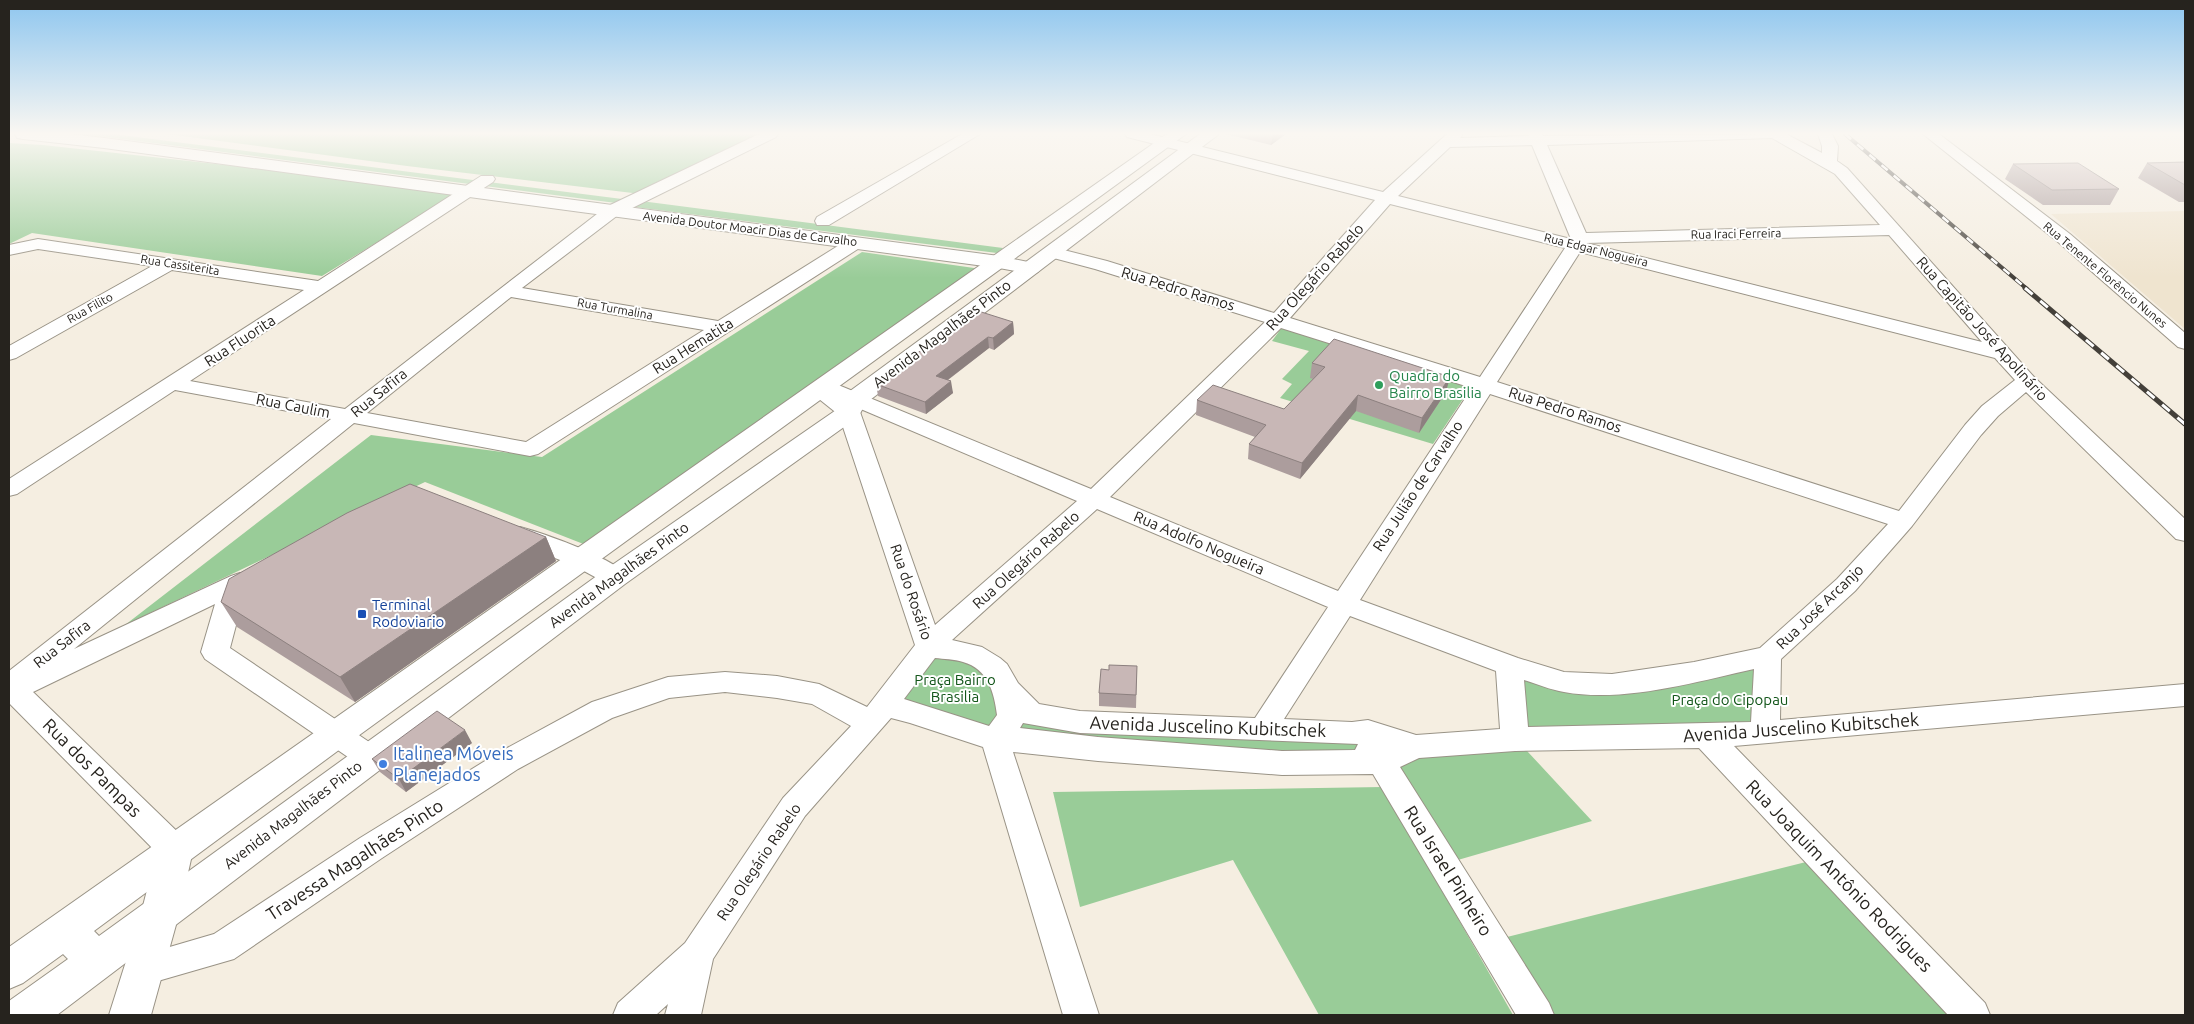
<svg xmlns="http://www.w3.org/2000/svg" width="2194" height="1024" viewBox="0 0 2194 1024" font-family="Ubuntu,sans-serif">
	<rect width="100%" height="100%" fill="#f5eee1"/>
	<!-- education -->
	<path fill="#efe4cf" d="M 2185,211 L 2185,329 L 2051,214 Z"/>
	<!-- green -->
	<path fill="#99cc98" d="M 84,134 L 113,134 L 622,199 L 616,203 Z
		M 167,134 L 764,134 L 641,194 L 407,166 Z
		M 9,143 L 43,145 L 253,168 L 454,195 L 322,276 L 32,233 L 9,244 Z
		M 641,201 L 1003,248 L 997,253 L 635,207 Z
		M 862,252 L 988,270 L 586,545 L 425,482 L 125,625 L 371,435 L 542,457 Z
		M 1283,326 L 1471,387 L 1433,444 L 1280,398 L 1292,384 L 1282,379 L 1309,351 L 1272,341 Z
		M 929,646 L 971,654 L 1009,691 L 995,740 L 884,706 Z
		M 1768,656 L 1765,733 L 1516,739 L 1592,821 L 1444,864 L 1381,762 L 1515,739 L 1509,665 L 1572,683 Z
		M 1018,719 L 1351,738 L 1370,758 L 1003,734 Z
		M 1383,787 L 1513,1015 L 1319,1015 L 1233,860 L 1080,907 L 1053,792 Z
		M 1822,858 L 1972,1015 L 1536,1015 L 1491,941 Z"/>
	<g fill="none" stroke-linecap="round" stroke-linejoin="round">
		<defs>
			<path id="minor" d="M 759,134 L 778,134 L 776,137 L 618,215 L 522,288 L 718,321 L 849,239 L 861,239 L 864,243 L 861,247 L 538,454 L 530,456 L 354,423 L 74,649 L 231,576 L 240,573 L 249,576 L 253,582 L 245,591 L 230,648 L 381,750 L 386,758 L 381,766 L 371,770 L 361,766 L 205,659 L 201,652 L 215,604 L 33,692 L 186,840 L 191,850 L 186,860 L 175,864 L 164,860 L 9,703 L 9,671 L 331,419 L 175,390 L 17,494 L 9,496 L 9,479 L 304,290 L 172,270 L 16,358 L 9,360 L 9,346 L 152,266 L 38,249 L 9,255 L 9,245 L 38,239 L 318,281 L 481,176 L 493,176 L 495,179 L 493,182 L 190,381 L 345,409 L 606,207 ZM 511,297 L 704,330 L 526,442 L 367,413 Z
				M 962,134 L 980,134 L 829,225 L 817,225 L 815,221 L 817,217 Z
				M 1125,134 L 1150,134 L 1383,192 L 1447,134 L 1463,134 L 1460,138 L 1529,136 L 1528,134 L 1542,134 L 1543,136 L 1786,134 L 1822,153 L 1822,146 L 1818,134 L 1832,134 L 1838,146 L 1837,161 L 1847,168 L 2034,377 L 2185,519 L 2185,541 L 2176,539 L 2026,392 L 1998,416 L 1981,435 L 1912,526 L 1855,591 L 1781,659 L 1780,720 L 2185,684 L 2185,706 L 1734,746 L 1985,1003 L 1990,1015 L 1948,1015 L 1699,748 L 1515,751 L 1419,758 L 1400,767 L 1549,1003 L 1554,1015 L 1516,1015 L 1373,774 L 1282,775 L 1098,761 L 1013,752 L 1099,1015 L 1063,1015 L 983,747 L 910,723 L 891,718 L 805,816 L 713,959 L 701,1015 L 665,1015 L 668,1004 L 656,1015 L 613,1015 L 618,1003 L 685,943 L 783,798 L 851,726 L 812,704 L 777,698 L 725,692 L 669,698 L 612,718 L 518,769 L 382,858 L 234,959 L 144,985 L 132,980 L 127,969 L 132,958 L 214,934 L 360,838 L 498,753 L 592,702 L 668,677 L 725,672 L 777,676 L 819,684 L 867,707 L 915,645 L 839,415 L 819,399 L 825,394 L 817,390 L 814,386 L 817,382 L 824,380 L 831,382 L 1091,489 L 1265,322 L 1095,269 L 1046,256 L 1043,252 L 1046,248 L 1052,247 L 1107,261 L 1274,313 L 1375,200 L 1127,137 ZM 1772,138 L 1835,174 L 1880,225 L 1586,233 L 1547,145 ZM 1532,145 L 1571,239 L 1398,196 L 1450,147 ZM 1390,204 L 1565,248 L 1480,377 L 1290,318 ZM 1889,235 L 1982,342 L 1586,243 ZM 1580,252 L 1995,358 L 2015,380 L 1982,406 L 1965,425 L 1899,511 L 1497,382 ZM 1281,328 L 1472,388 L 1338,591 L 1110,497 ZM 1490,394 L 1888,524 L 1837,579 L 1760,648 L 1694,662 L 1612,674 L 1564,672 L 1518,658 L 1360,600 ZM 856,407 L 1077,501 L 935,625 L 860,412 ZM 1097,509 L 1328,607 L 1255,718 L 1080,711 L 1039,704 L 1018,683 L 1007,664 L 1000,658 L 982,647 L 952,640 ZM 1350,616 L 1496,671 L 1500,729 L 1416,735 L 1368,720 L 1352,722 L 1284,719 ZM 935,658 C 944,659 954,659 963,662 C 988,669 994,692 997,715 L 989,726 L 904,699 ZM 1754,669 L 1751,722 L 1528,727 L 1524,680 C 1537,684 1551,690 1564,692 C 1623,703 1696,682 1754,669 ZM 1023,723 L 1080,733 L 1358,744 L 1355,750 L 1282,751 L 1098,737 L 1020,728 Z
				M 1923,134 L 1939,134 L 2070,234 L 2185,333 L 2185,349 L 2178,347 L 2058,242 Z
				M 520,527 C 543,533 617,559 628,577 L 624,583 L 615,586 L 606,583 L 573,565 L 511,541 L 508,535 L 511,529 Z"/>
			<path id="tertiary" d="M 15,134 L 71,134 L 104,138 L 999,256 L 1038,264 L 1041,268 L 1038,272 L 1031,274 L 999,268 L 104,148 L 23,139 L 17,138 Z
				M 175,834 L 188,839 L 193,850 L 179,914 L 151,1015 L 109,1015 L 141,914 L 157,850 L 162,839 Z"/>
			<path id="secondary" d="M 1167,134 L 1186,134 L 347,744 L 94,931 L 99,936 L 605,570 L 839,408 L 846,394 L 1200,134 L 1219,134 L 866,403 L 858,417 L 625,584 L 57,1015 L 9,1015 L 9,1001 L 68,959 L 63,954 L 23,983 L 9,989 L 9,947 Z"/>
		</defs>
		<!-- minor casing -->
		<use href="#minor" stroke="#999386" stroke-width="2"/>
		<!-- tertiary casing -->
		<use href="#tertiary" stroke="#999386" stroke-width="2"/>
		<!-- secondary casing -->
		<use href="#secondary" stroke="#999386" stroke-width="2"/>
		<!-- minor -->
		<use href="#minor" fill="#fff" fill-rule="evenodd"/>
		<!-- tertiary -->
		<use href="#tertiary" fill="#fff" fill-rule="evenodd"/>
		<!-- secondary -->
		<use href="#secondary" fill="#fff" fill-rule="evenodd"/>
		<defs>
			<path id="rail-far1" d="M 1845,134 L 2027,289"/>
			<path id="rail" d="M 2025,288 L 2185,424"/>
		</defs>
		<!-- rail-far1 casing -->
		<use href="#rail-far1" stroke="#44403a" stroke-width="4"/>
		<!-- rail casing -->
		<use href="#rail" stroke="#44403a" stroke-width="5"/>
		<!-- rail-far1 -->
		<use href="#rail-far1" stroke="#fff" stroke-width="2.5" stroke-dasharray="8" stroke-linecap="butt"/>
		<!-- rail -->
		<use href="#rail" stroke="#fff" stroke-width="3" stroke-dasharray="10" stroke-linecap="butt"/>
	</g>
	<!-- wall -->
	<path fill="#ac9d9d" d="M 1226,134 L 1286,134 L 1271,145 Z
		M 2185,162 L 2185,202 L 2179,202 L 2138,178 L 2147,163 Z
		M 2013,164 L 2119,189 L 2110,205 L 2043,205 L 2005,179 Z
		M 1013,322 L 1014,334 L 994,350 L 989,348 L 948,380 L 953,393 L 926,414 L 878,396 L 876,384 Z
		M 1312,363 L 1446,392 L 1419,433 L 1356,411 L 1300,479 L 1248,459 L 1249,444 L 1255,437 L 1196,415 L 1197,400 L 1284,409 L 1313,379 L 1310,378 Z
		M 546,537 L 556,561 L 355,702 L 237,627 L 221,602 Z
		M 1137,666 L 1136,708 L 1099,706 L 1099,693 L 1109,670 Z
		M 472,743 L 406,792 L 380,772 L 372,759 Z"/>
	<!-- shaded-wall -->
	<path fill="#8c807f" d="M 1273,134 L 1286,134 L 1271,145 Z
		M 1013,322 L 1014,334 L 994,350 L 993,338 Z
		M 988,337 L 989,348 L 937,388 L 936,376 Z
		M 1450,377 L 1446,392 L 1419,433 L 1422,418 Z
		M 951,381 L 953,393 L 926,414 L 925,402 Z
		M 1358,395 L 1356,411 L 1300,479 L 1302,463 Z
		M 546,537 L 556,561 L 355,702 L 340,677 Z
		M 465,730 L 472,743 L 406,792 L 399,779 Z"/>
	<!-- building -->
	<path fill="#c8b7b6" stroke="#8c807f" d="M 2185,162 L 2185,185 L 2147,163 Z
		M 2078,163 L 2119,189 L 2052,190 L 2013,164 Z
		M 975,310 L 1013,322 L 993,338 L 988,337 L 936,376 L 951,381 L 925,402 L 876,384 Z
		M 1334,339 L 1450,377 L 1422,418 L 1358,395 L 1302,463 L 1249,444 L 1266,425 L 1197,400 L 1213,385 L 1284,409 L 1325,367 L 1312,363 Z
		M 410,484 L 546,537 L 340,677 L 221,602 L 229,579 L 347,513 Z
		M 1109,665 L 1137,666 L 1136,695 L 1099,693 L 1101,669 L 1109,670 Z
		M 437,711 L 465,730 L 399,779 L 372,759 Z"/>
	<!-- sky -->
	<linearGradient id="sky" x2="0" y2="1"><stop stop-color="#8ec6ef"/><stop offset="0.48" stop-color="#faf7f2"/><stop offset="1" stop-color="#faf7f2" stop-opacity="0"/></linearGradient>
	<rect width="2194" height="278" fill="url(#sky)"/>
	<!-- markers -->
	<circle fill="#2e9e5b" stroke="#fff" stroke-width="2" cx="1379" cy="385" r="5"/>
	<rect fill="#1a4fb4" stroke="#fff" stroke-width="2" x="357" y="609" width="10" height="10" rx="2.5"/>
	<circle fill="#3f7fe0" stroke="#fff" stroke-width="2" cx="383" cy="764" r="5"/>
	<g text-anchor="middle" stroke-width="4" stroke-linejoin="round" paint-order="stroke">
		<!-- far-street labels -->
		<g font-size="12" fill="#26231e" stroke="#fff">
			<text transform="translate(750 229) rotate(7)" y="4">Avenida Doutor Moacir Dias de Carvalho</text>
			<text transform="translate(1736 234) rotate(-1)" y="4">Rua Iraci Ferreira</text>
			<text transform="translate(1596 250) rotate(14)" y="4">Rua Edgar Nogueira</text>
			<text transform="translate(180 265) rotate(9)" y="4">Rua Cassiterita</text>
			<text transform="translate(2105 275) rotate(40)" y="4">Rua Tenente Florêncio Nunes</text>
			<text transform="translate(90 308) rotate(-29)" y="4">Rua Filito</text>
			<text transform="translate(615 309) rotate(10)" y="4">Rua Turmalina</text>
		</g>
		<!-- street labels -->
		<g font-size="15" fill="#26231e" stroke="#fff">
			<text transform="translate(1315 277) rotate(-48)" y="5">Rua Olegário Rabelo</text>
			<text transform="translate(1178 289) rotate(17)" y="5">Rua Pedro Ramos</text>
			<text transform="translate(1982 329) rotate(48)" y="5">Rua Capitão José Apolinário</text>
			<text transform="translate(942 334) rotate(-37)" y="5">Avenida Magalhães Pinto</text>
			<text transform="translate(240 341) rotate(-33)" y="5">Rua Fluorita</text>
			<text transform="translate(693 346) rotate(-32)" y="5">Rua Hematita</text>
			<text transform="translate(379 393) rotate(-39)" y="5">Rua Safira</text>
			<text transform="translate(293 406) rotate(11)" y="5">Rua Caulim</text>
			<text transform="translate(1565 410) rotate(18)" y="5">Rua Pedro Ramos</text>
			<text transform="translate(1418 486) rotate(-57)" y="5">Rua Julião de Carvalho</text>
			<text transform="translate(1199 543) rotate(23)" y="5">Rua Adolfo Nogueira</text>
			<text transform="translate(1026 560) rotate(-42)" y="5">Rua Olegário Rabelo</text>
			<text transform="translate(619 575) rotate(-36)" y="5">Avenida Magalhães Pinto</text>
			<text transform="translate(911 592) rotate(71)" y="5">Rua do Rosário</text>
			<text transform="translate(1820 607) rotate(-44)" y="5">Rua José Arcanjo</text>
			<text transform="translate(62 644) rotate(-38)" y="5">Rua Safira</text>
			<text transform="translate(293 815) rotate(-37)" y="5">Avenida Magalhães Pinto</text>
			<text transform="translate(759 862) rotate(-56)" y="5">Rua Olegário Rabelo</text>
		</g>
		<!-- leisure labels -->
		<g font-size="15" fill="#27864d" stroke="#fff" text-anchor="start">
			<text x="1389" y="381">Quadra do<tspan x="1389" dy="17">Bairro Brasilia</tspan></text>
		</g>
		<!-- transit labels -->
		<g font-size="15" fill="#164399" stroke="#fff" text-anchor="start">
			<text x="372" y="610">Terminal<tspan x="372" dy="17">Rodoviario</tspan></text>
		</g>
		<!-- park labels -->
		<g font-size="15" fill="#125519" stroke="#fff">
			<text x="955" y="685">Praça Bairro<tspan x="955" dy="17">Brasilia</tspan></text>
			<text x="1730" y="705">Praça do Cipopau</text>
		</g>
		<!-- near-street labels -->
		<g font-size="18" fill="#26231e" stroke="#fff">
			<text transform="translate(1208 727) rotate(2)" y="6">Avenida Juscelino Kubitschek</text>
			<text transform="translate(1801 728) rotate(-4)" y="6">Avenida Juscelino Kubitschek</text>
			<text transform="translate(92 768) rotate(45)" y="6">Rua dos Pampas</text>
			<text transform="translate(355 860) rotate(-33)" y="6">Travessa Magalhães Pinto</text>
			<text transform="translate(1448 871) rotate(58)" y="6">Rua Israel Pinheiro</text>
			<text transform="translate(1839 876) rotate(46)" y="6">Rua Joaquim Antônio Rodrigues</text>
		</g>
		<!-- near-shop labels -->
		<g font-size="18" fill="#366cbe" stroke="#fff" text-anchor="start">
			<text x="393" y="760">Italinea Móveis<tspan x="393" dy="21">Planejados</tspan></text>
		</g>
	</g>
	<!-- border -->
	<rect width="2194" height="1024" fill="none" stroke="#26231e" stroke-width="20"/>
</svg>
